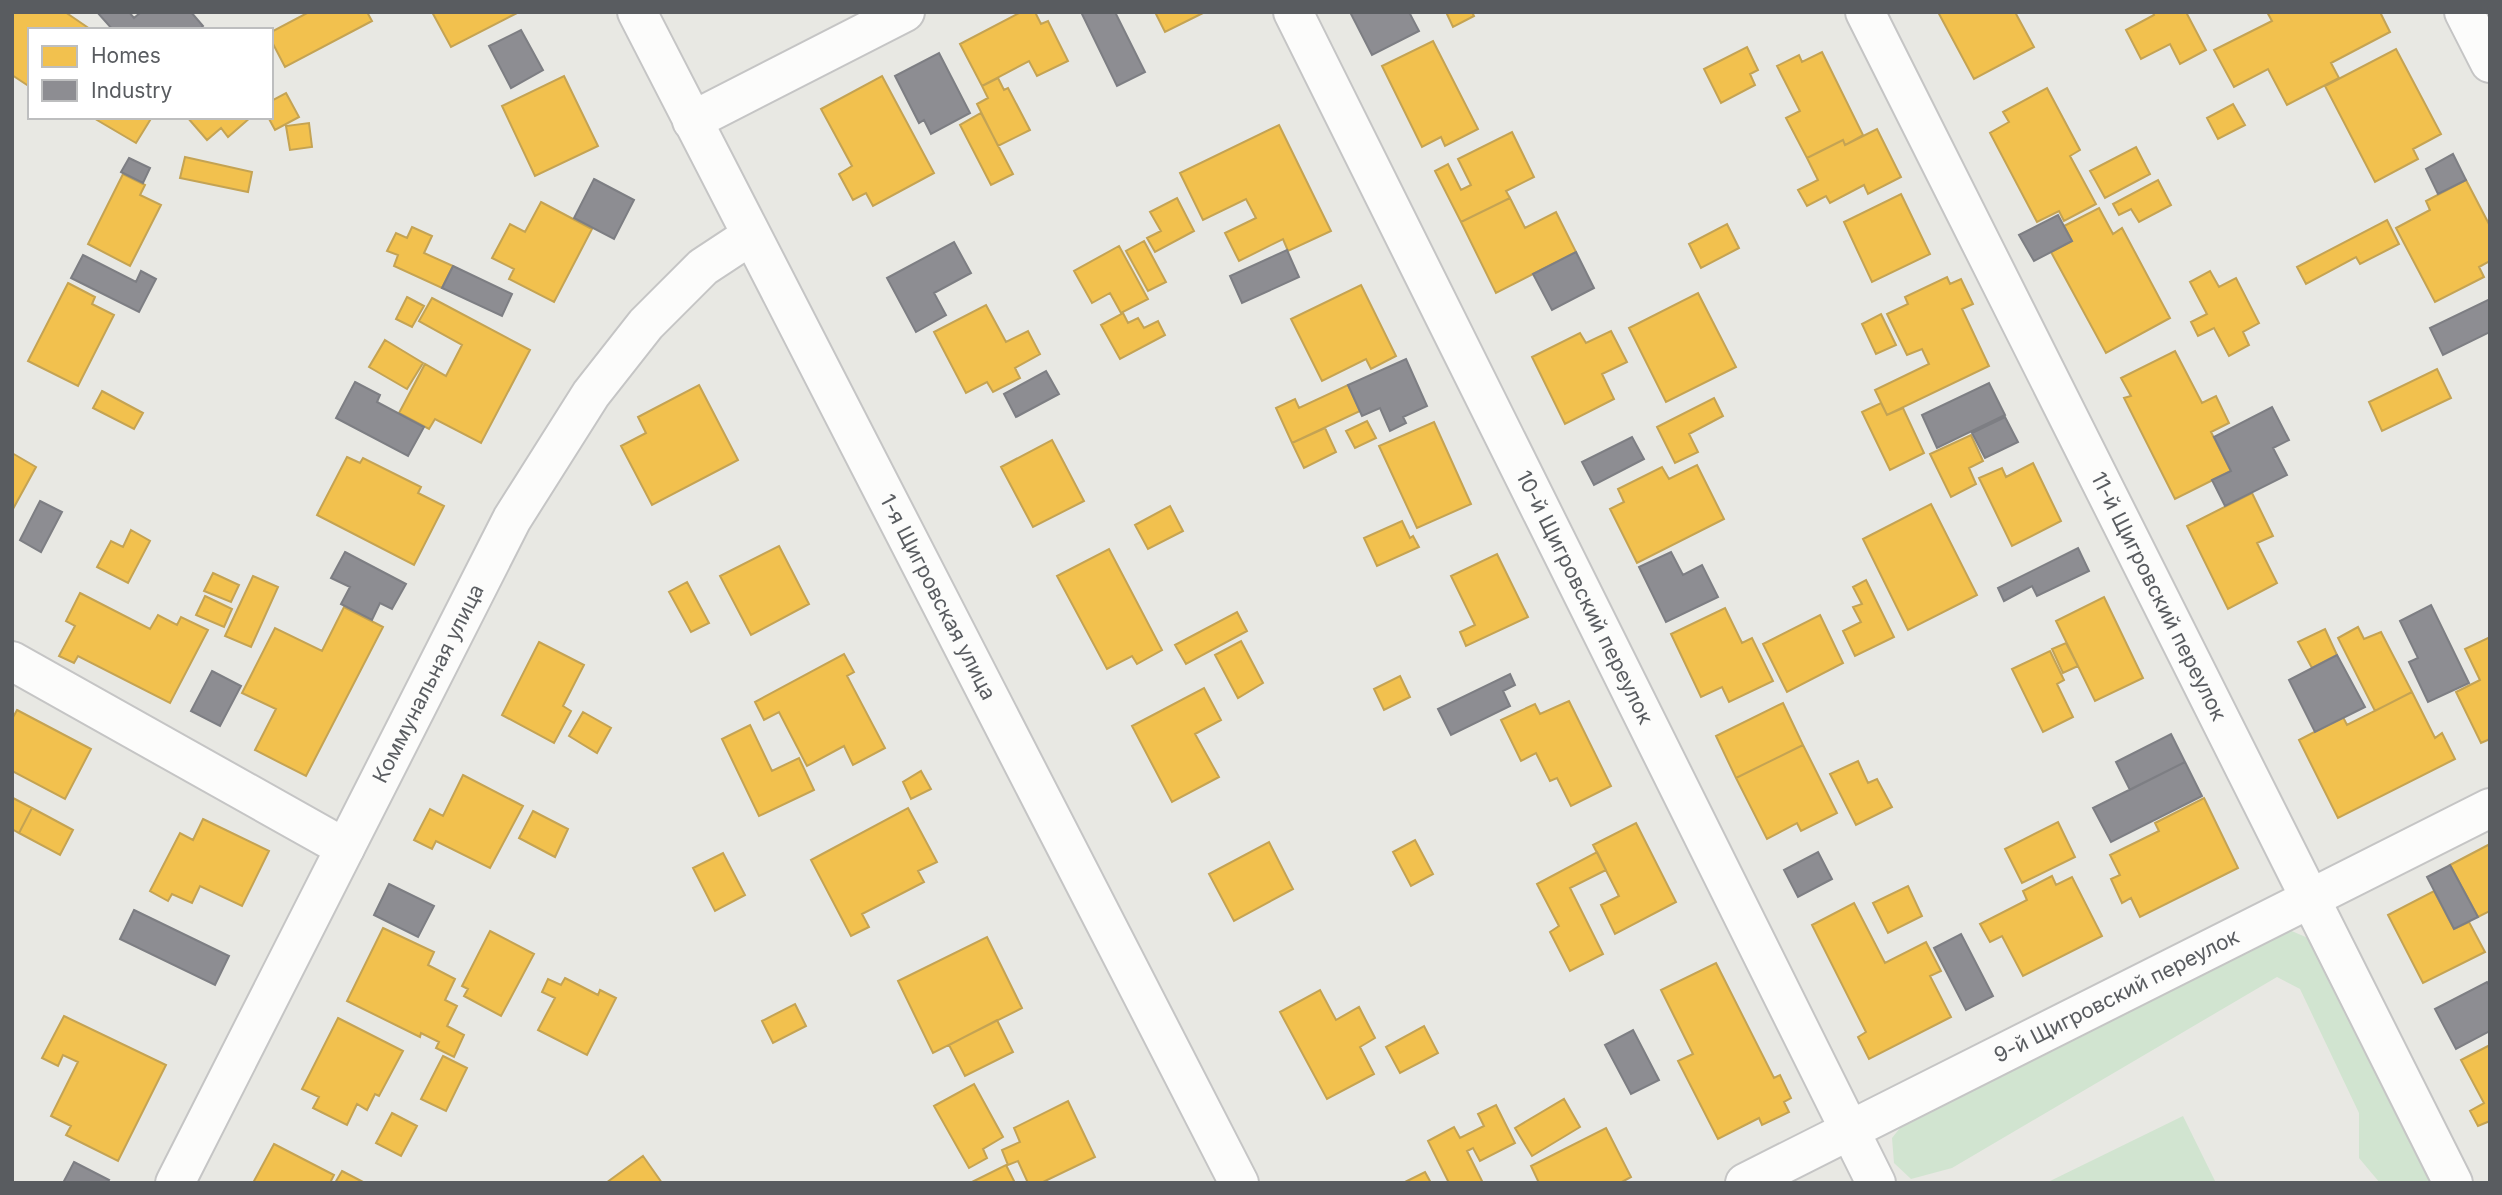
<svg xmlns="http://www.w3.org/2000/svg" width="2502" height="1195" viewBox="0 0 2502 1195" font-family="Inter,sans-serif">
	<rect width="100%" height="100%" fill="#e8e8e3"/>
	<!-- green -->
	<path fill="#d1e4d0" d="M 2287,929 L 2322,944 L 2438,1183 L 2380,1183 L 2359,1158 L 2359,1113 L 2300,989 L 2277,977 L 1952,1168 L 1911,1179 L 1894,1163 L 1892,1138 L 1908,1118 Z
		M 2183,1116 L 2216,1183 L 2046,1183 Z"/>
	<!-- homes -->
	<path fill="#f2c14e" stroke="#c4a353" stroke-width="2" d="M 12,12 L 65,12 L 90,29 L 30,30 L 30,87 L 12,75 Z
		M 309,12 L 367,12 L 372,21 L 285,67 L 271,40 L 271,32 Z
		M 432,12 L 519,12 L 451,47 Z
		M 1021,12 L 1035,12 L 1041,24 L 1048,21 L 1068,61 L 1037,76 L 1029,61 L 982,86 L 960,44 Z
		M 1155,12 L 1205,12 L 1165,32 Z
		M 1446,12 L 1472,12 L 1474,16 L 1453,27 Z
		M 1938,12 L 2015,12 L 2034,47 L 1974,79 Z
		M 2153,12 L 2186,12 L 2206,50 L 2180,64 L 2170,44 L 2141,59 L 2126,30 L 2154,15 Z
		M 2267,12 L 2380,12 L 2390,32 L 2331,63 L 2339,78 L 2287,105 L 2268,69 L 2234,87 L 2214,50 L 2272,21 Z
		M 1433,41 L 1478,129 L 1445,146 L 1441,137 L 1422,147 L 1382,66 Z
		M 1747,47 L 1758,70 L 1750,74 L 1755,85 L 1721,103 L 1704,69 Z
		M 2396,49 L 2441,134 L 2413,149 L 2418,159 L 2375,182 L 2325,86 Z
		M 1822,52 L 1863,135 L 1845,145 L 1843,140 L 1807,158 L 1786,118 L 1800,111 L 1777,66 L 1799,55 L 1802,62 Z
		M 564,76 L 598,146 L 535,176 L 502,106 Z
		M 882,76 L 934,173 L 873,206 L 866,193 L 853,200 L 839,174 L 852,166 L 821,109 Z
		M 998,78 L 1004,90 L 1008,88 L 1030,130 L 998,146 L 977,104 L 988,98 L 982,86 Z
		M 2047,88 L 2080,150 L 2070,156 L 2096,204 L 2064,221 L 2059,211 L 2037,222 L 1990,133 L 2009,122 L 2003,112 Z
		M 286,93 L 299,117 L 275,130 L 268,117 L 271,117 L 271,101 Z
		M 2233,104 L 2245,125 L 2218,139 L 2207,118 Z
		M 981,113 L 1013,174 L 991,185 L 960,125 Z
		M 92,117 L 152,117 L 136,143 Z
		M 187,117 L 251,117 L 228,137 L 221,128 L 207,140 Z
		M 309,123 L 312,147 L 290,150 L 286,126 Z
		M 1279,125 L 1331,231 L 1288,251 L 1283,239 L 1239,261 L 1225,233 L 1256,218 L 1246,199 L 1203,220 L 1180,173 Z
		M 1877,129 L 1901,177 L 1868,194 L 1864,185 L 1830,203 L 1826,196 L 1807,206 L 1798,190 L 1818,180 L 1807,158 L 1843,140 L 1845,145 Z
		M 1512,132 L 1534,177 L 1506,191 L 1510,198 L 1461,222 L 1435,171 L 1448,164 L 1461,190 L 1471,185 L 1458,159 Z
		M 2136,147 L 2150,174 L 2105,198 L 2090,171 Z
		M 185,157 L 252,172 L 248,192 L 180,178 Z
		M 123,174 L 145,185 L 140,195 L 161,205 L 130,266 L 88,244 Z
		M 2158,180 L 2171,205 L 2139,222 L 2131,209 L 2119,215 L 2113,204 Z
		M 2466,180 L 2490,226 L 2490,261 L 2479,267 L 2484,277 L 2435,302 L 2396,228 L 2430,210 L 2426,201 Z
		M 1901,194 L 1930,254 L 1872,282 L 1844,222 Z
		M 1177,198 L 1194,231 L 1155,252 L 1147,238 L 1161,231 L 1150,212 Z
		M 1510,198 L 1525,228 L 1556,212 L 1576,252 L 1496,293 L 1461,222 Z
		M 541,202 L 592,229 L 554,302 L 509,279 L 514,269 L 492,258 L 510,224 L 525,232 Z
		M 2099,208 L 2113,234 L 2122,228 L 2170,318 L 2106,353 L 2051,252 L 2072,241 L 2064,226 Z
		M 2387,220 L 2399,244 L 2360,264 L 2356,257 L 2306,284 L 2297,267 Z
		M 1727,224 L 1739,248 L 1701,268 L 1689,244 Z
		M 412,227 L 432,236 L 424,253 L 453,266 L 442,288 L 394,266 L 398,255 L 387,251 L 396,233 L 407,238 Z
		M 1144,241 L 1166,282 L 1148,291 L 1126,251 Z
		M 1119,246 L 1148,299 L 1121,313 L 1110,293 L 1092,303 L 1074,271 Z
		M 2210,271 L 2219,287 L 2236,278 L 2259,323 L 2243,332 L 2249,345 L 2229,356 L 2214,328 L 2198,336 L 2191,322 L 2207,314 L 2190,282 Z
		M 1947,277 L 1950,284 L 1961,279 L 1973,304 L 1962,309 L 1989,366 L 1887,415 L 1875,390 L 1929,364 L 1922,349 L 1907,355 L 1887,314 L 1908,304 L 1905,297 Z
		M 68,283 L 95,297 L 92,304 L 114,315 L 78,386 L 28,361 Z
		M 1361,285 L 1396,356 L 1371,369 L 1366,359 L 1322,381 L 1291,319 Z
		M 1698,293 L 1736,367 L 1666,402 L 1629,328 Z
		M 407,297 L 424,306 L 412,327 L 396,319 Z
		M 432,298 L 530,350 L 481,443 L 435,419 L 429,429 L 399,413 L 425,364 L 446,376 L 462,345 L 419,321 Z
		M 986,305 L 1006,342 L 1028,331 L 1040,354 L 1015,368 L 1020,378 L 993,392 L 987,382 L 966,393 L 934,332 Z
		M 1123,313 L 1128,323 L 1138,318 L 1144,328 L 1158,321 L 1165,335 L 1120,359 L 1101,325 Z
		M 1881,314 L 1896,345 L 1876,354 L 1862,324 Z
		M 1611,331 L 1627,362 L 1602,374 L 1614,399 L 1565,424 L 1532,357 L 1580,333 L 1586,343 Z
		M 385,340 L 423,363 L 407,389 L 369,367 Z
		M 2175,351 L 2202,403 L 2216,396 L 2229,423 L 2211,432 L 2231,471 L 2175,499 L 2124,398 L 2131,396 L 2121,378 Z
		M 2437,369 L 2451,398 L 2382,431 L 2369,402 Z
		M 699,385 L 738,460 L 652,505 L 621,446 L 646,433 L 638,417 Z
		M 1348,385 L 1360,411 L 1292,443 L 1276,408 L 1295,399 L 1299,408 Z
		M 102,391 L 143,413 L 134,429 L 93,408 Z
		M 1714,398 L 1723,416 L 1689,434 L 1698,452 L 1675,463 L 1657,427 Z
		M 1881,403 L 1887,415 L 1903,408 L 1924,453 L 1890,470 L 1862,412 Z
		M 1367,421 L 1376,438 L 1355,448 L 1346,431 Z
		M 1434,422 L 1471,504 L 1417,528 L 1379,446 Z
		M 1325,428 L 1336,452 L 1304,468 L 1292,443 Z
		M 1971,435 L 1983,461 L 1969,468 L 1976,484 L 1951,497 L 1930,454 Z
		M 1052,440 L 1084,501 L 1033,527 L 1001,467 Z
		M 12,453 L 36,467 L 13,509 L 12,508 Z
		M 347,457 L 360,463 L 363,458 L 421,487 L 418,493 L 444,506 L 414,565 L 317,515 Z
		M 2033,463 L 2061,521 L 2012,546 L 1979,478 L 2002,468 L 2006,477 Z
		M 1697,465 L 1724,519 L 1637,563 L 1610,509 L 1624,502 L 1618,489 L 1662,467 L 1669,479 Z
		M 2252,493 L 2273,536 L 2257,543 L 2277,583 L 2228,609 L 2187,526 Z
		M 1931,504 L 1977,595 L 1908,630 L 1863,539 Z
		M 1170,506 L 1183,531 L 1148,549 L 1135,525 Z
		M 1402,521 L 1410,538 L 1413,536 L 1419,547 L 1377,566 L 1364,538 Z
		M 131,530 L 150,541 L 128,583 L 97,567 L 111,541 L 123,547 Z
		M 779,546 L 809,604 L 751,635 L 720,576 Z
		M 1109,549 L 1162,650 L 1137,664 L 1132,656 L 1107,669 L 1057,576 Z
		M 1497,554 L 1528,617 L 1466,646 L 1460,632 L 1475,625 L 1451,576 Z
		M 213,573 L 239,585 L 231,602 L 204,591 Z
		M 253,576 L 278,587 L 251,647 L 225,636 Z
		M 1866,580 L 1894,637 L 1855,656 L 1843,631 L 1861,622 L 1853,607 L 1862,604 L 1853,587 Z
		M 687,582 L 709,623 L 691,632 L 669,592 Z
		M 80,593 L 150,629 L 158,615 L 177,625 L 181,617 L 208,630 L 170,703 L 78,656 L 74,663 L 59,656 L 75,626 L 66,621 Z
		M 205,596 L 232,609 L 224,627 L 196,615 Z
		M 2104,597 L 2143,678 L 2095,701 L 2056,621 Z
		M 344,607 L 383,627 L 306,776 L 255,750 L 276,709 L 242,693 L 275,628 L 322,651 Z
		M 1725,608 L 1742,643 L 1752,638 L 1773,681 L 1729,702 L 1722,687 L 1701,697 L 1671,634 Z
		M 1237,612 L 1247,631 L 1186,664 L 1175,645 Z
		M 1820,615 L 1843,663 L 1787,692 L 1763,644 Z
		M 2358,627 L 2364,639 L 2381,632 L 2412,692 L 2375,711 L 2338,638 Z
		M 2325,629 L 2337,655 L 2312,668 L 2298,642 Z
		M 2490,637 L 2490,739 L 2481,743 L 2456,692 L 2480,680 L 2465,649 Z
		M 1241,641 L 1263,683 L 1238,698 L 1215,655 Z
		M 539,642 L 584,665 L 563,706 L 571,711 L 554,743 L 502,715 Z
		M 2066,643 L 2078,666 L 2063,673 L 2052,649 Z
		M 2050,651 L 2064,680 L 2057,684 L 2073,717 L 2043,732 L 2012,669 Z
		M 844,654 L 854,672 L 847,676 L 885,748 L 853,765 L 844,746 L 807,766 L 779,712 L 764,720 L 755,702 Z
		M 1400,676 L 1410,697 L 1384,710 L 1374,689 Z
		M 1204,688 L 1221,720 L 1195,734 L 1219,777 L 1172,802 L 1132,726 Z
		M 2412,692 L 2435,738 L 2442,733 L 2455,759 L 2338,818 L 2299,740 L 2343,717 L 2347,725 Z
		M 1569,701 L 1611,786 L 1571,806 L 1557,778 L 1550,781 L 1536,753 L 1521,761 L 1501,720 L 1535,704 L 1540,714 Z
		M 1783,703 L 1803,745 L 1736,778 L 1716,736 Z
		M 17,710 L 91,749 L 65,799 L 12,771 L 12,719 Z
		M 583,712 L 611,728 L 597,753 L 569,736 Z
		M 750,725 L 772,771 L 799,758 L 814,790 L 759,816 L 722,739 Z
		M 1803,745 L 1837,813 L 1801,831 L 1797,823 L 1767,839 L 1736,778 Z
		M 1858,761 L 1868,783 L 1877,779 L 1892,807 L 1856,825 L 1830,774 Z
		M 921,771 L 931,789 L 911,799 L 903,782 Z
		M 463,775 L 523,806 L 490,868 L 436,841 L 432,849 L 414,840 L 430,809 L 443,816 Z
		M 13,798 L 32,808 L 19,833 L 12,829 Z
		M 2204,798 L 2238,868 L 2140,917 L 2131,898 L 2122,903 L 2111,879 L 2120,875 L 2110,855 L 2159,831 L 2155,823 Z
		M 32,808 L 73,830 L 60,855 L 19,833 Z
		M 908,808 L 937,862 L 918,871 L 924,882 L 862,914 L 869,927 L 851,936 L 811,860 Z
		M 533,811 L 568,829 L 555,857 L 519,838 Z
		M 203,819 L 269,851 L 242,906 L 200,886 L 192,903 L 172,894 L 168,901 L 150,891 L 180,833 L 193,840 Z
		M 2058,822 L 2075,857 L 2022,883 L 2005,849 Z
		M 1636,823 L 1676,902 L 1615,934 L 1601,905 L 1619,896 L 1593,845 Z
		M 1415,840 L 1433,874 L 1411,886 L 1393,852 Z
		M 1269,842 L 1293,889 L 1234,921 L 1209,874 Z
		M 2490,844 L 2490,911 L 2478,917 L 2450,865 Z
		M 1597,852 L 1606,870 L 1570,888 L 1603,954 L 1570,971 L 1550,932 L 1559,926 L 1537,884 Z
		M 723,853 L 745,895 L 715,911 L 693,868 Z
		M 2052,876 L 2056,885 L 2072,877 L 2102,936 L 2023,976 L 2002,936 L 1990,942 L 1980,924 L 2027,900 L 2023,891 Z
		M 1908,886 L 1922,916 L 1888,933 L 1873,903 Z
		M 2434,891 L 2454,929 L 2469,922 L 2485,952 L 2423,983 L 2388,915 Z
		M 1854,903 L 1885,963 L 1926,942 L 1941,971 L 1930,976 L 1951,1017 L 1869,1059 L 1858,1037 L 1866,1032 L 1812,925 Z
		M 383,928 L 434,952 L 428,965 L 455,979 L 445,1000 L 457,1006 L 447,1026 L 464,1035 L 454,1057 L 436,1048 L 439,1042 L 421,1033 L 420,1037 L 347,1001 Z
		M 490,931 L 534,954 L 501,1016 L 464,996 L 468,989 L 462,986 Z
		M 987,937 L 1022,1008 L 933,1053 L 898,981 Z
		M 1716,963 L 1774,1078 L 1780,1075 L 1791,1098 L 1784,1102 L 1789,1112 L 1762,1125 L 1759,1118 L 1718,1139 L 1678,1061 L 1693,1054 L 1661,990 Z
		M 565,978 L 598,995 L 600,990 L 616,998 L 587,1055 L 538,1030 L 555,998 L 542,992 L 548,979 L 561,985 Z
		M 1320,990 L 1336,1020 L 1359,1007 L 1375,1038 L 1360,1047 L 1374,1074 L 1327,1099 L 1280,1012 Z
		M 795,1004 L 806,1026 L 773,1043 L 762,1021 Z
		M 64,1016 L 166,1065 L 118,1161 L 66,1135 L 71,1126 L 51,1116 L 78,1062 L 63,1055 L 58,1066 L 42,1058 Z
		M 338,1018 L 403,1051 L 379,1096 L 375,1094 L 367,1110 L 357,1104 L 347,1125 L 313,1108 L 319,1097 L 302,1089 Z
		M 997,1020 L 1013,1052 L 965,1076 L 949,1045 Z
		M 1424,1026 L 1438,1053 L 1400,1073 L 1386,1047 Z
		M 2490,1045 L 2490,1121 L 2478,1126 L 2470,1111 L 2484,1103 L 2461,1060 Z
		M 443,1056 L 467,1068 L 446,1111 L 421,1099 Z
		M 974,1084 L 1003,1137 L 983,1149 L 987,1158 L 969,1168 L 934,1106 Z
		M 1564,1099 L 1580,1127 L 1532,1156 L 1515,1128 Z
		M 1068,1101 L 1095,1157 L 1041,1183 L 1028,1183 L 1018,1161 L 1008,1165 L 1002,1150 L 1020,1142 L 1014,1128 Z
		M 1496,1105 L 1515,1143 L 1480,1161 L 1473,1148 L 1467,1151 L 1483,1183 L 1449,1183 L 1428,1141 L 1454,1127 L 1460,1138 L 1484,1126 L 1478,1114 Z
		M 392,1113 L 417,1126 L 401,1156 L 376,1143 Z
		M 1606,1128 L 1631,1177 L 1620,1183 L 1539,1183 L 1531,1166 Z
		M 274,1144 L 334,1175 L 330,1183 L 253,1183 Z
		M 643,1156 L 662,1183 L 606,1183 Z
		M 1006,1165 L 1015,1183 L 970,1183 Z
		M 342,1171 L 365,1183 L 335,1183 Z
		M 1425,1172 L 1431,1183 L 1403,1183 Z"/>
	<!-- industry -->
	<path fill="#8d8d92" stroke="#7d7e83" stroke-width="2" d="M 97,12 L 129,12 L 134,18 L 141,12 L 191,12 L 203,26 L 199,30 L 113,30 Z
		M 1081,12 L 1115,12 L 1145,72 L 1117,86 Z
		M 1350,12 L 1414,12 L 1410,14 L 1419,31 L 1372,55 Z
		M 521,30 L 543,70 L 511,88 L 489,46 Z
		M 939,53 L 970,113 L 931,134 L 924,120 L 919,123 L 895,76 Z
		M 2453,154 L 2466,180 L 2438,194 L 2426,169 Z
		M 129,158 L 150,168 L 143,183 L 121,172 Z
		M 594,179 L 634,200 L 614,239 L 574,218 Z
		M 2058,215 L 2072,241 L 2034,261 L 2019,235 Z
		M 954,242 L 971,273 L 934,293 L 946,315 L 916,332 L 887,278 Z
		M 1287,250 L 1299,277 L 1242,303 L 1230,276 Z
		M 1576,252 L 1594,288 L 1552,310 L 1533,274 Z
		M 83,255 L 136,282 L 141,271 L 156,279 L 139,312 L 71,278 Z
		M 453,266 L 512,294 L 502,316 L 442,288 Z
		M 2490,299 L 2490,332 L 2443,355 L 2430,328 Z
		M 1406,359 L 1427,406 L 1403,417 L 1406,423 L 1390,431 L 1380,408 L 1362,416 L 1348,385 Z
		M 1046,371 L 1059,394 L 1016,417 L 1004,394 Z
		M 355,382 L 380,395 L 377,402 L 424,427 L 408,456 L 336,418 Z
		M 1989,383 L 2005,415 L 1937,448 L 1922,415 Z
		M 2272,407 L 2289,440 L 2273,448 L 2287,475 L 2225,506 L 2212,480 L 2231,471 L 2214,437 Z
		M 2005,417 L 2018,442 L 1985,458 L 1972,433 Z
		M 1632,437 L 1644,459 L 1594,485 L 1582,462 Z
		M 40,501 L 62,512 L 41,552 L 20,540 Z
		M 2078,548 L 2089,571 L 2037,596 L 2032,586 L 2004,601 L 1998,588 Z
		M 345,552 L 406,584 L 392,609 L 380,603 L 372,620 L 341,604 L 350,587 L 331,578 Z
		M 1671,552 L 1683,575 L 1702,565 L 1718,597 L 1666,622 L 1639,567 Z
		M 2431,605 L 2469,683 L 2428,702 L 2409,662 L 2418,658 L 2400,621 Z
		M 2337,655 L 2365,707 L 2315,732 L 2289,680 Z
		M 212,671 L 241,686 L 220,726 L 191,711 Z
		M 1510,674 L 1515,685 L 1503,691 L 1510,706 L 1451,735 L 1438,709 Z
		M 2171,734 L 2185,762 L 2130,790 L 2116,762 Z
		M 2185,762 L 2202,796 L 2111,842 L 2093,808 Z
		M 1818,852 L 1832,879 L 1798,897 L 1784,870 Z
		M 2450,865 L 2478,917 L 2454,929 L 2427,877 Z
		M 389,884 L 434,906 L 418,937 L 374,915 Z
		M 134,910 L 229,956 L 215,985 L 120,939 Z
		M 1961,934 L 1993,996 L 1966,1010 L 1934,948 Z
		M 2487,982 L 2490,987 L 2490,1031 L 2456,1049 L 2435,1009 Z
		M 1633,1030 L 1659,1080 L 1631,1094 L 1605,1045 Z
		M 74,1162 L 109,1180 L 107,1183 L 63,1183 Z"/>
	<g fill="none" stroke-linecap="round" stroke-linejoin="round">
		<defs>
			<g id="minor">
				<path id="s1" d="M 637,12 L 1239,1183"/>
				<path id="s2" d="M 1293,12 L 1876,1183"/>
				<path id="s3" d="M 1865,12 L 2453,1183"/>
				<path d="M 2464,12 L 2490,63"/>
				<path d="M 692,121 L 905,12"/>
				<path d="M 12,661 L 345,848"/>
				<path id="s4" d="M 175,1183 L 512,519 L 591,394 L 646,324 L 703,267 L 750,236"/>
				<path id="s5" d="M 1745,1183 L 2490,808"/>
			</g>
		</defs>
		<!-- minor casing -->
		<use href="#minor" stroke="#c5c5c5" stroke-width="42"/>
		<!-- minor -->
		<use href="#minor" stroke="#fcfcfb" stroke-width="38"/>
	</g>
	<g text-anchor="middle" stroke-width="7" stroke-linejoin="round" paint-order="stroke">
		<!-- street labels -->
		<g font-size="21" fill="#595c60" stroke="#fff">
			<text dy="7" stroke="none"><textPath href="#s3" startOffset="654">11-й Щигровский переулок</textPath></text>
			<text dy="7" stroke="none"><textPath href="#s1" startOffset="658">1-я Щигровская улица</textPath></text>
			<text dy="7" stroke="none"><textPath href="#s2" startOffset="654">10-й Щигровский переулок</textPath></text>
			<text dy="7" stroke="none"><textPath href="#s4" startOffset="560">Коммунальная улица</textPath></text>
			<text dy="7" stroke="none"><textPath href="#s5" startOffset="416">9-й Щигровский переулок</textPath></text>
		</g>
	</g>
	<!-- border -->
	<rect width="2502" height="1195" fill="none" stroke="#595c60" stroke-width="28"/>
	<!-- legend -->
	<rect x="28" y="28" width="245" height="91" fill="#ffffff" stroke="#bdbebf" stroke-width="2"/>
	<rect x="42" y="46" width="35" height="21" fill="#f2c14e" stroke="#bdbebf" stroke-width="2"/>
	<text x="91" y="63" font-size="21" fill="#595c60">Homes</text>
	<rect x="42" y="80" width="35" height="21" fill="#8d8d92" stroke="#bdbebf" stroke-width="2"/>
	<text x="91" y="98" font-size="21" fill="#595c60">Industry</text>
</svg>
